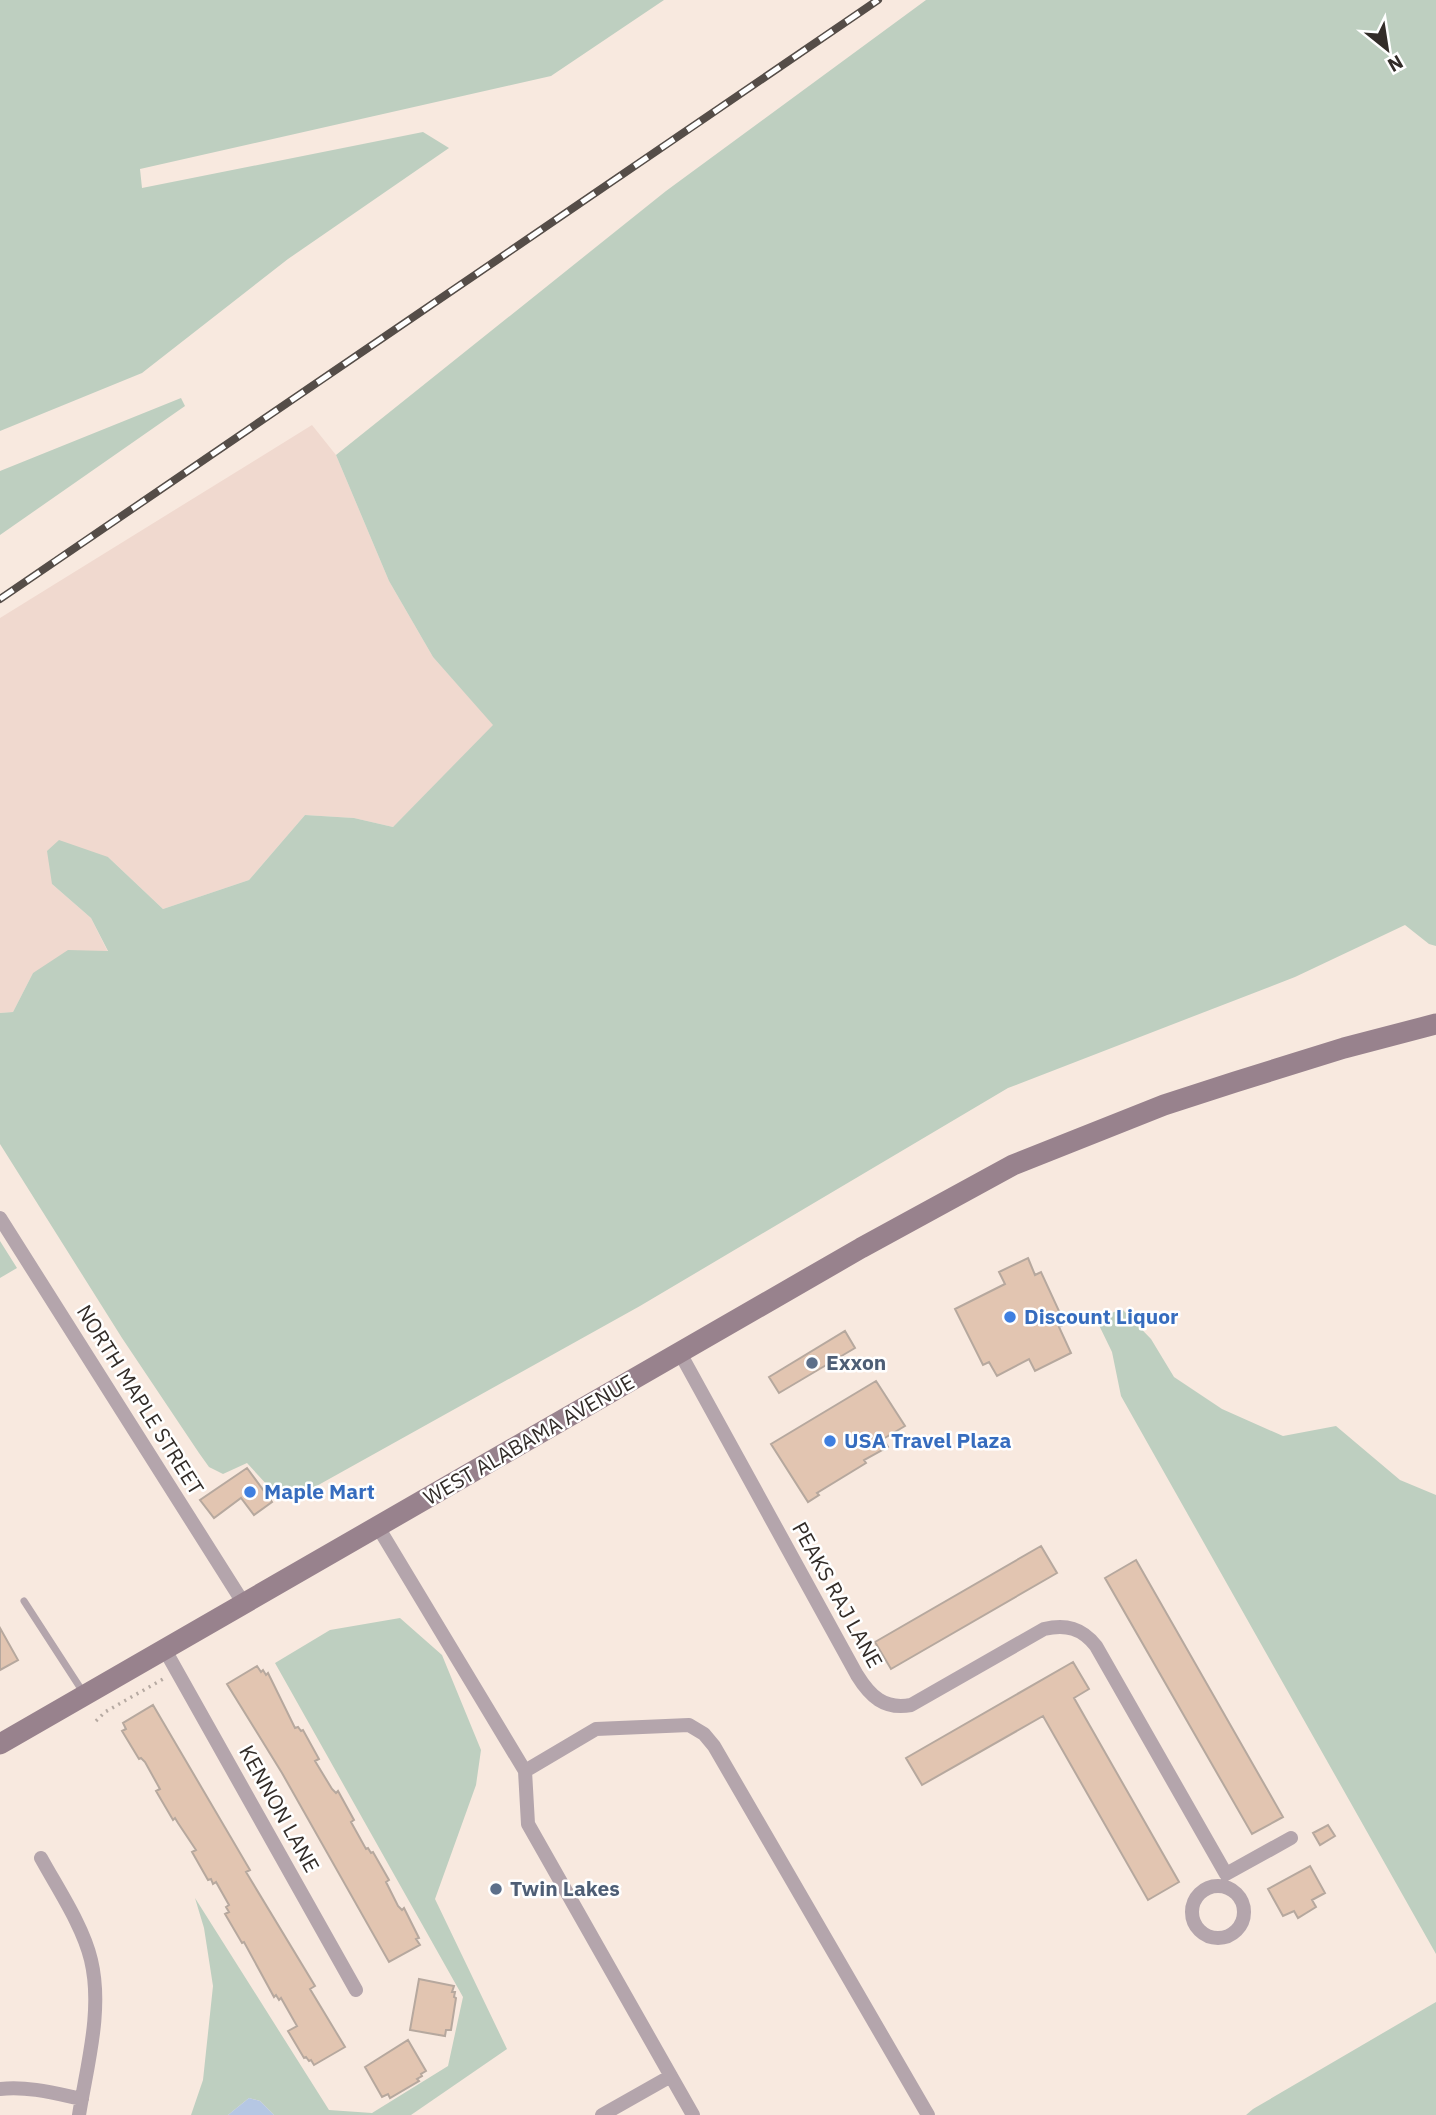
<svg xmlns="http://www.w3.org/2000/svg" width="1436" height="2115" viewBox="0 0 1436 2115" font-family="'IBM Plex Sans',sans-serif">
	<rect width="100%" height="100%" fill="#f8e9df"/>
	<!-- industrial -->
	<path fill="#f0d9cf" d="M 312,425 L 336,455 L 389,581 L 433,657 L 494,725 L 393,827 L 354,818 L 305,815 L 249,880 L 163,909 L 108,857 L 52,884 L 91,918 L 108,952 L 33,973 L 13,1012 L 0,1013 L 0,618 Z"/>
	<!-- green -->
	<path fill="#becfc0" d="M 0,0 L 664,0 L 551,76 L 140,169 L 142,188 L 423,132 L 449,148 L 288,259 L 142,373 L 0,431 Z
		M 926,0 L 1436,0 L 1436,946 L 1429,944 L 1405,925 L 1295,977 L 1008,1088 L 640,1306 L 304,1493 L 269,1487 L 247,1463 L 223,1474 L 209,1467 L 199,1453 L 122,1338 L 0,1144 L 0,1013 L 13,1012 L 33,973 L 68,950 L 108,951 L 91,918 L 52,884 L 47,851 L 59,840 L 108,857 L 163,909 L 249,880 L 305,815 L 354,818 L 393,827 L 493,725 L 433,657 L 389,581 L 336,455 L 666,191 Z
		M 181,398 L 185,406 L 0,535 L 0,471 Z
		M 0,1241 L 17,1268 L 0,1278 Z
		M 1122,1309 L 1151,1339 L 1174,1377 L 1222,1409 L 1283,1436 L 1336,1426 L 1400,1480 L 1436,1495 L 1436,1954 L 1121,1396 L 1112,1352 L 1096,1319 Z
		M 400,1618 L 442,1655 L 481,1750 L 476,1785 L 435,1899 L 507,2049 L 411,2115 L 274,2115 L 260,2101 L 249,2098 L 228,2115 L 191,2115 L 203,2080 L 213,1986 L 204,1928 L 195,1898 L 329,2110 L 372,2113 L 448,2066 L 463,1997 L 275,1663 L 330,1630 Z
		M 1436,2002 L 1436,2115 L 1246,2115 L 1253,2109 Z"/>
	<!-- water -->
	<path fill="#b5c7e3" d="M 249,2098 L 260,2101 L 274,2115 L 228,2115 Z"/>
	<!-- building -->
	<path fill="#e2c5b1" stroke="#b6a89e" stroke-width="2" d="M 1028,1258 L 1035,1275 L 1041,1272 L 1065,1324 L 1059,1327 L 1071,1353 L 1035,1371 L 1029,1359 L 997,1376 L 989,1362 L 983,1365 L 955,1309 L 1005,1284 L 999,1272 Z
		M 845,1331 L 855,1348 L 779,1393 L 769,1377 Z
		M 876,1381 L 905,1426 L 883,1439 L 888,1447 L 864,1460 L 866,1463 L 817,1493 L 819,1495 L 808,1502 L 771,1444 Z
		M 247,1468 L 272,1502 L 254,1515 L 241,1498 L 214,1518 L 200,1500 Z
		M 1041,1546 L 1057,1573 L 891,1669 L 875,1642 Z
		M 1136,1560 L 1283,1817 L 1252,1834 L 1105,1578 Z
		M 0,1628 L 18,1660 L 0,1670 Z
		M 1073,1662 L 1089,1689 L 1074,1698 L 1179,1882 L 1148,1900 L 1043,1716 L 922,1785 L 906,1758 Z
		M 257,1666 L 261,1672 L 263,1670 L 266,1675 L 268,1673 L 295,1728 L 298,1727 L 301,1731 L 303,1730 L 319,1759 L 315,1761 L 332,1789 L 336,1793 L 338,1791 L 354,1820 L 351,1822 L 366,1849 L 368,1848 L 371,1853 L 373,1852 L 389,1880 L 386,1882 L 398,1906 L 402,1910 L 404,1908 L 419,1938 L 416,1939 L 420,1945 L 389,1962 L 282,1773 L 227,1684 Z
		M 153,1705 L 250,1870 L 246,1872 L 315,1986 L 310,1989 L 345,2047 L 314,2065 L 311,2060 L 309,2061 L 306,2057 L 304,2058 L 288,2031 L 297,2026 L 281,1998 L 279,2000 L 276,1995 L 274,1997 L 244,1942 L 242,1943 L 225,1914 L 229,1912 L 226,1907 L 229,1905 L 216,1882 L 213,1884 L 211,1879 L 208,1880 L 192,1852 L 196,1850 L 178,1823 L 175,1818 L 173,1820 L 156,1791 L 160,1789 L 145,1762 L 141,1758 L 139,1759 L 122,1731 L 126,1729 L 123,1723 Z
		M 1328,1825 L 1335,1836 L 1320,1845 L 1313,1833 Z
		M 1310,1866 L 1325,1893 L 1312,1900 L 1316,1907 L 1298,1918 L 1294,1911 L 1283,1916 L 1268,1889 Z
		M 419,1979 L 454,1986 L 452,1992 L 455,1992 L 454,1997 L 456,1998 L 451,2030 L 446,2030 L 445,2036 L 410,2030 Z
		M 408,2040 L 426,2071 L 421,2074 L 422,2076 L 417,2079 L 419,2081 L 390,2098 L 388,2094 L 382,2097 L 365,2067 Z"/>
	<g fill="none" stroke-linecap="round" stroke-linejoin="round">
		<!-- path -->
		<path stroke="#b6aaa2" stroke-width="3.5" stroke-dasharray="2 5" stroke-linecap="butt" d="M 96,1721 L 105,1712 L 165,1678"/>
		<!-- lane -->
		<path stroke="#b4a5ac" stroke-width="7" d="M 24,1601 L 83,1692"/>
		<!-- street -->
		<path stroke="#b4a5ac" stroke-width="14" d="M 0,1218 L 244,1604
			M 680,1353 L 857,1675 C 870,1696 884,1710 911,1705 L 1044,1629 C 1066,1624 1082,1628 1096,1646 L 1226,1874
			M 378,1527 L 525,1771 L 528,1824 L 693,2115
			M 165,1650 L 356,1990
			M 525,1771 L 596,1729 L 689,1725 L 704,1734 L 714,1746 L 928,2115
			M 41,1858 C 58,1889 83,1926 91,1960 C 103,2010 87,2065 79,2115
			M 1226,1874 L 1291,1838
			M1192 1912a26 26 0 1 1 52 0a26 26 0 1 1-52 0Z
			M 0,2089 C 28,2086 54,2093 82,2099
			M 602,2115 L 671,2076"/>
		<!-- secondary -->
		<path stroke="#98828d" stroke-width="21" d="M 0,1744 L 861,1248 L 1013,1165 L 1164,1105 L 1235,1082 L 1344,1048 L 1436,1024"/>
		<defs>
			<path id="rail" d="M 0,599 L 878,0"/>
		</defs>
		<!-- rail casing -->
		<use href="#rail" stroke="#554d48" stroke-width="8"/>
		<!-- rail -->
		<use href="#rail" stroke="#fff" stroke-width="5" stroke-dasharray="16" stroke-linecap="butt"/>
	</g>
	<!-- markers -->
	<g fill="#3f7fe0" stroke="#fff" stroke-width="2.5">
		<circle cx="1010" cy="1317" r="7"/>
		<circle cx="830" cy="1441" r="7"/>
		<circle cx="250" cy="1492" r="7"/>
	</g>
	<g fill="#5c6f8a" stroke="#fff" stroke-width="2.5">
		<circle cx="812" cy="1363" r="7"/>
		<circle cx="496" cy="1889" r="7"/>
	</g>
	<g text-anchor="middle" stroke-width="5" stroke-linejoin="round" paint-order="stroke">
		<!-- shop labels -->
		<g font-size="21" font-weight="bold" fill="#366cbe" stroke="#fff" text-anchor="start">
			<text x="1024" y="1324">Discount Liquor</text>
			<text x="844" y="1448">USA Travel Plaza</text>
			<text x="264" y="1499">Maple Mart</text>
		</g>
		<!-- service labels -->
		<g font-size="21" font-weight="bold" fill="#4e5e75" stroke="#fff" text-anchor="start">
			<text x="826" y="1370">Exxon</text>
			<text x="510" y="1896">Twin Lakes</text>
		</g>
		<!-- street labels -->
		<g font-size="21" fill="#322c28" stroke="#fff">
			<text transform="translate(140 1400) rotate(58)" y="7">NORTH MAPLE STREET</text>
			<text transform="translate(529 1440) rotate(-30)" y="7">WEST ALABAMA AVENUE</text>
			<text transform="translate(837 1595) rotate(61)" y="7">PEAKS RAJ LANE</text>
			<text transform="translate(279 1809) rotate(61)" y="7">KENNON LANE</text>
		</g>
	</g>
	<!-- north arrow -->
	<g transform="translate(1387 49) rotate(150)" stroke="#ffffff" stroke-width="5" paint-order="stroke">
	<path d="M0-5L12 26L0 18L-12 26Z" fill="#322c28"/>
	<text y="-10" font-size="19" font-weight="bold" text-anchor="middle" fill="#322c28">N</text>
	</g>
</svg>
